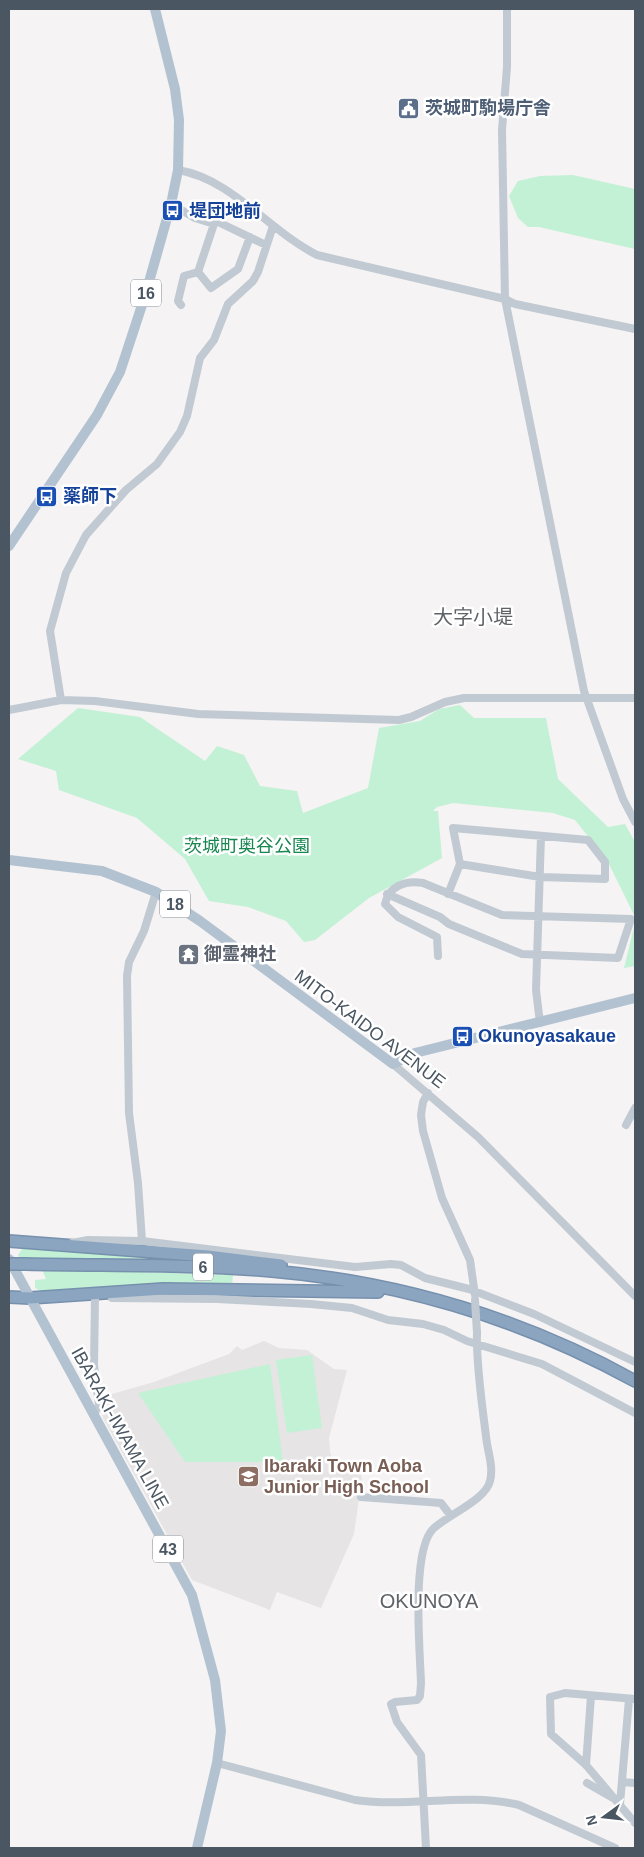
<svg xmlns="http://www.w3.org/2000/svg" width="644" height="1857" viewBox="0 0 644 1857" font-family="Arial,'Noto Sans JP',sans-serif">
	<rect width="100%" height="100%" fill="#f5f3f3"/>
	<!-- education -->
	<path fill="#e6e4e5" d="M 264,1341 L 279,1348 L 307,1350 L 334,1369 L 347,1370 L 329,1438 L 330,1452 L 333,1461 L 358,1469 L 362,1478 L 354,1534 L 321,1608 L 277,1592 L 270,1610 L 192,1580 L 103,1418 L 101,1402 L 105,1396 L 154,1382 L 229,1354 L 237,1346 L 242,1350 Z"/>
	<!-- green -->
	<path fill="#c3f1d5" d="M 573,175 L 635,189 L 635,249 L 539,227 L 528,227 L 518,218 L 509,196 L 518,181 L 540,176 Z
		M 460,705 L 474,718 L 546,718 L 558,779 L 608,827 L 625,824 L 635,842 L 635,917 L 607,860 L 575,820 L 553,813 L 453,803 L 437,807 L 433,811 L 438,811 L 442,858 L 369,898 L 315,940 L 304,942 L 286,921 L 248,907 L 209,901 L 185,859 L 137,818 L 59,790 L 56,771 L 18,759 L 78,708 L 140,717 L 205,761 L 217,746 L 244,755 L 260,786 L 297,791 L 303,813 L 368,788 L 379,728 L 420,721 L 439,709 Z
		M 635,923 L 635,966 L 624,968 Z
		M 24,1246 L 235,1262 L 20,1259 L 18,1255 Z
		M 42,1269 L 233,1275 L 232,1286 L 45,1293 L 35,1288 L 35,1280 L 46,1279 Z
		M 312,1355 L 322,1428 L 287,1433 L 276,1360 Z
		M 270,1364 L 283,1462 L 185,1462 L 138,1393 Z"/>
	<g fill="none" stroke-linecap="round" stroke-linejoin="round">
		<defs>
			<path id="highway" d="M 9,1241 L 208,1256 L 281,1265
				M 26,1264 C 108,1266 190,1264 272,1271 C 399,1282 523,1319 635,1381
				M 9,1297 L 30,1298 L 163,1289 L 378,1292"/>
		</defs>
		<!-- highway casing -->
		<use href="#highway" stroke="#7690ad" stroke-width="14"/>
		<!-- minor -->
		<path stroke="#c1cad2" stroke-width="8" d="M 507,9 L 507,67 L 502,130 L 505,299 L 584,691 L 623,799 L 635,822
			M 178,170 C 232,179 269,231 317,255 L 505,299 L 515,304 L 635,329
			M 171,204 L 195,218 L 214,224 L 216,221 L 266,245
			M 198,272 L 211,288 L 238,269 L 250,237
			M 181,305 L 178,301 L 184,276 L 198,272 L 214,224
			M 61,700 L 50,631 L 66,573 L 86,535 L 126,490 L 157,464 L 180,432 L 187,416 L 200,358 L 214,340 L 228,304 L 253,281 L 258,272 L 273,226
			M 9,710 L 61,700 L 95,701 L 198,714 L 399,720 L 411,717 L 445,702 L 464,698 L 635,698
			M 387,894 L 440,917 L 449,924 L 522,954 L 618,958 L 631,919 L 502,915 L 423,883 C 405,880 389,886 385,904 L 398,917 L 437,937 L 438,956
			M 448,894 L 460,864 L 453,828 L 588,840 L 605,862 L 605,879 L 540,877 L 460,864
			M 540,1023 L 536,990 L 541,836
			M 393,1064 L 478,1137 L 635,1296
			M 428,1093 L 423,1102 L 421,1115 L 423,1131 L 442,1198 L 470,1260 L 475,1295
			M 626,1125 L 635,1108
			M 142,1241 L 138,1183 L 129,1113 L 127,976 L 129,962 L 144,931 L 156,892
			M 72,1243 L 88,1240 L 142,1241 L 355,1267 L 391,1264 L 401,1265 L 425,1278 L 469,1289 L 534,1314 L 635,1362
			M 112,1298 L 217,1299 L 311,1304 L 352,1308 L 388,1320 L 423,1324 L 444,1330 L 467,1341 L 542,1364 L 635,1413
			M 94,1414 L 99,1405 L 94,1365 L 95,1298
			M 361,1497 L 441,1503 L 451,1516
			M 635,1699 L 565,1693 L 550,1697 L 551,1734 L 586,1765 L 635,1823
			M 217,1763 L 355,1800 C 410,1808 465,1792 519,1805 L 615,1848
			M 586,1765 L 591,1696
			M 622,1782 L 635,1783
			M 587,1783 L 613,1798
			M 620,1804 L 629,1699
			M 426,1848 L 421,1755 L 397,1722 L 391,1704 L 395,1702 L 417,1700 L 420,1696 L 421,1683 C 420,1651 411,1551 433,1529 C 447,1515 486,1500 490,1481 C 494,1466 487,1450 486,1436 C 482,1405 476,1363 477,1333"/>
		<!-- major -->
		<path stroke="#b3c2d1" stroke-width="10" d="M 9,546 L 97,415 L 120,372 L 145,296 L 171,204 L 178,170 L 179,120 L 175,89 L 155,9
			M 9,860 L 102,871 L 156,892 L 200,921 L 393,1064 L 415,1053 L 635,998
			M 9,1259 L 192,1595 L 215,1680 L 221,1731 L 217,1763 L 197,1848"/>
		<!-- highway -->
		<use href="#highway" stroke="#8ba5c1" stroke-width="11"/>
		<defs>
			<path id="highway-bridge" d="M 9,1264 L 26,1264"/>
		</defs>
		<!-- highway-bridge casing -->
		<use href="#highway-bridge" stroke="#7690ad" stroke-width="14" stroke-linecap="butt"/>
		<!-- minor-bridge -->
		<path stroke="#c1cad2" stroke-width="8" d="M 475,1300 L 477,1333"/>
		<!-- highway-bridge -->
		<use href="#highway-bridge" stroke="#8ba5c1" stroke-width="11"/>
	</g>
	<!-- icons -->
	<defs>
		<symbol id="civic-square" viewBox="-11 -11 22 22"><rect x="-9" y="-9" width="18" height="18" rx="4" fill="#5c6f8a" stroke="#fff"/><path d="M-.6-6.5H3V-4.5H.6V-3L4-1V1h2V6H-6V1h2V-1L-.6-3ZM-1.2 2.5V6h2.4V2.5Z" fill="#fff"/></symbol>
		<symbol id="bus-square" viewBox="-11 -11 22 22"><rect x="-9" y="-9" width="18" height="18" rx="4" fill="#1a4fb4" stroke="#fff"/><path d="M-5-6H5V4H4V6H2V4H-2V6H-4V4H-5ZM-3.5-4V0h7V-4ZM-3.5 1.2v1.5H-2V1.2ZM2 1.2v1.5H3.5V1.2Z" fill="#fff"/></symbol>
		<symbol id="temple-square" viewBox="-11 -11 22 22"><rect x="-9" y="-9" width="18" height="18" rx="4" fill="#6b7280" stroke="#fff"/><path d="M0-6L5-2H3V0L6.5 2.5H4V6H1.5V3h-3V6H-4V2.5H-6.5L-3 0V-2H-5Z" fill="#fff"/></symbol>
		<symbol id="school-square" viewBox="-11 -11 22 22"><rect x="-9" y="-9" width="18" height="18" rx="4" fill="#8d6e63" stroke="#fff"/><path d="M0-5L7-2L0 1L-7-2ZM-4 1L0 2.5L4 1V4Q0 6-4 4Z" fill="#fff"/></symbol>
	</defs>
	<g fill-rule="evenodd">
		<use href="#civic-square" x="396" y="96" width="25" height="25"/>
		<use href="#bus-square" x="160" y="198" width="25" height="25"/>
		<use href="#bus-square" x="34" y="484" width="25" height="25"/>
		<use href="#temple-square" x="176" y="942" width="25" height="25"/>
		<use href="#bus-square" x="450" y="1024" width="25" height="25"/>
		<use href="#school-square" x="236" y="1464" width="25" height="25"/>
	</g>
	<g text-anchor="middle" stroke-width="5" stroke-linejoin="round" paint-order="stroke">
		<!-- shield labels -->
		<g fill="#fff" stroke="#808990" stroke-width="1">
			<rect x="131" y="279.5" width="30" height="27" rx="4"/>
			<rect x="160" y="890.5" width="30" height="27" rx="4"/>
			<rect x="193" y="1253.5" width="20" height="27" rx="4"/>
			<rect x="153" y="1535.5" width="30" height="27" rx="4"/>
		</g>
		<g font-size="16" font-weight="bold" fill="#4a5661">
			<text x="146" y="299">16</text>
			<text x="175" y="910">18</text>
			<text x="203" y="1273">6</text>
			<text x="168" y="1555">43</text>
		</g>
		<!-- service labels -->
		<g font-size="18" font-weight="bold" fill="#4e5e75" stroke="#fff" text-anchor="start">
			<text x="425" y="114">茨城町駒場庁舎</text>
		</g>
		<!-- transit labels -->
		<g font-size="18" font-weight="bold" fill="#164399" stroke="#fff" text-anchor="start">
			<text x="189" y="217">堤団地前</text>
			<text x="63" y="502">薬師下</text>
			<text x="478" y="1042">Okunoyasakaue</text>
		</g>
		<!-- park labels -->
		<g font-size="18" fill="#17864f" stroke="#fff">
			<text x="247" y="852">茨城町奥谷公園</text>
		</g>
		<!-- worship labels -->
		<g font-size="18" font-weight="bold" fill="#5b616d" stroke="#fff" text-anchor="start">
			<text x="204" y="960">御霊神社</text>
		</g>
		<!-- street labels -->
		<g font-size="18" fill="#4a5661" stroke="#fff">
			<text transform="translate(370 1029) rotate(37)" y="6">MITO-KAIDO AVENUE</text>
			<text transform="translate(120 1428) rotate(61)" y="6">IBARAKI-IWAMA LINE</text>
		</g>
		<!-- education labels -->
		<g font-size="18" font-weight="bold" fill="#785e54" stroke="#fff" text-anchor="start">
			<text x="264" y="1472">Ibaraki Town Aoba<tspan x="264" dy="21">Junior High School</tspan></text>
		</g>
		<!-- quarter labels -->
		<g font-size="20" fill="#5f6368" stroke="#fff">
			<text x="473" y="624">大字小堤</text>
			<text x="429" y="1608">OKUNOYA</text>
		</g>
	</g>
	<!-- border -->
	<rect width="644" height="1857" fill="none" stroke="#4a5661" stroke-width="20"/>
	<!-- north arrow -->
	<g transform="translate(604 1817) rotate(255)" stroke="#ffffff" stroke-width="4" paint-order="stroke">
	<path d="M0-4L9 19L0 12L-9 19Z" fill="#4a5661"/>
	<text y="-8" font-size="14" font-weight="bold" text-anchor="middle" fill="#4a5661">N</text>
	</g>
</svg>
